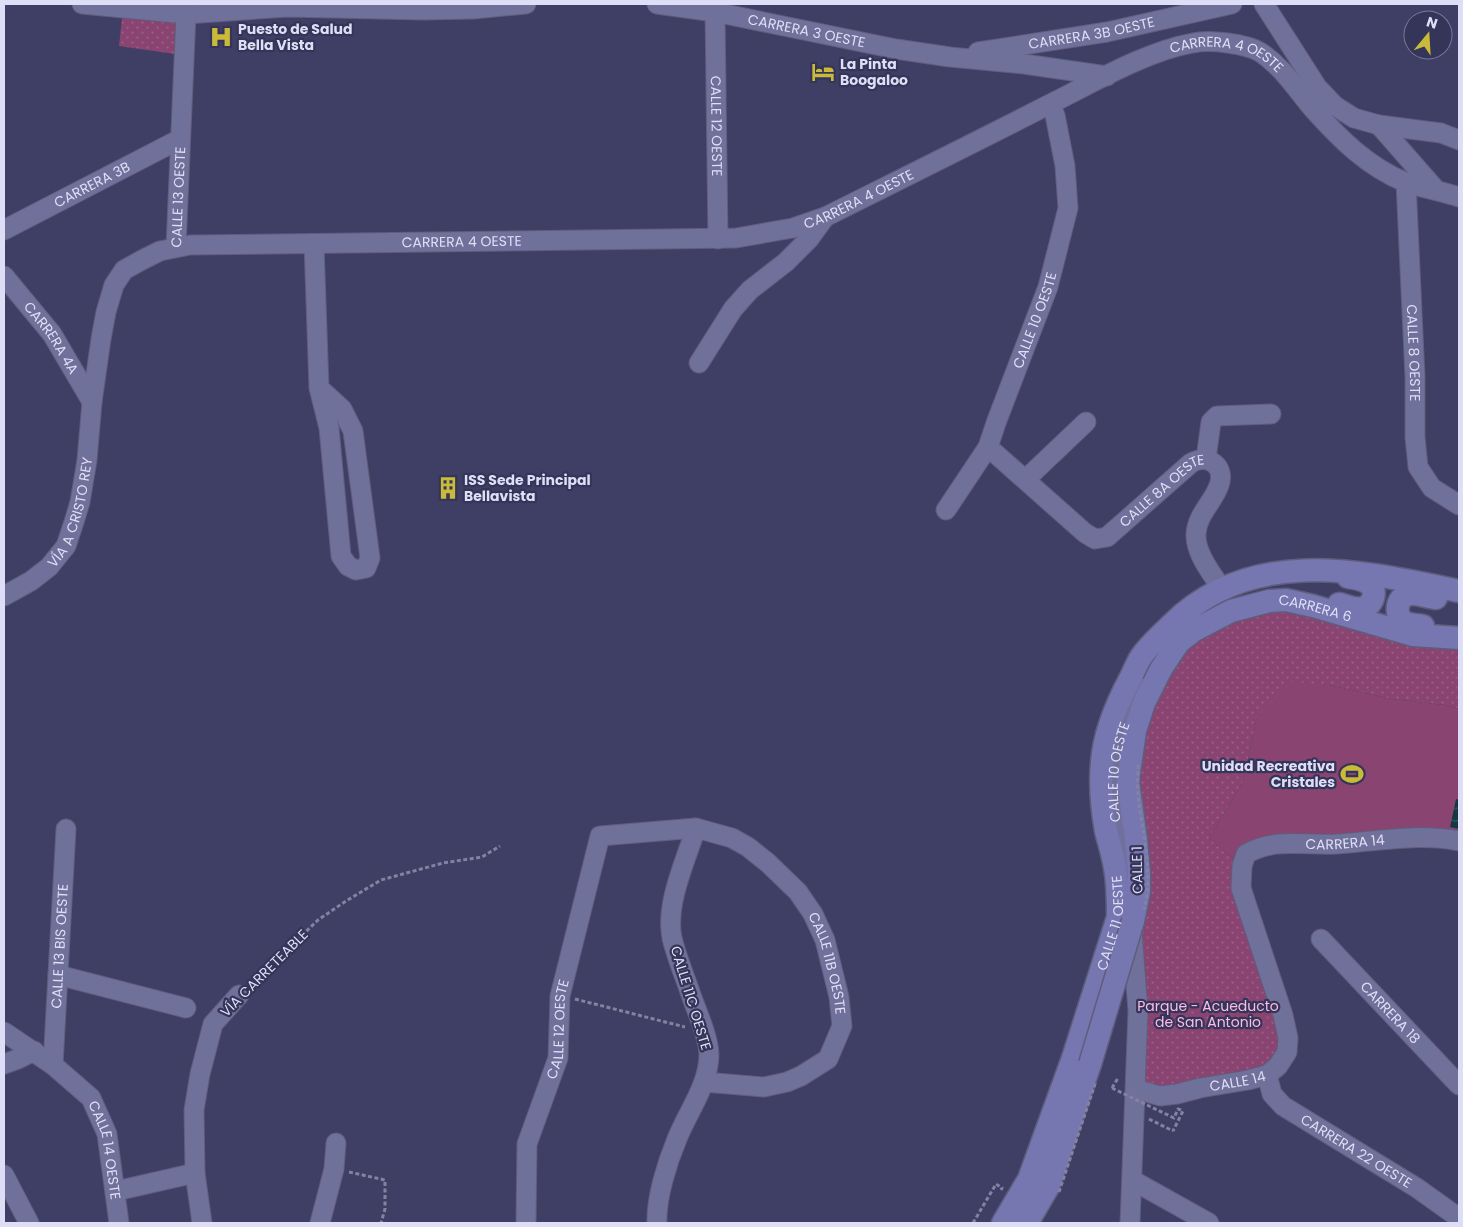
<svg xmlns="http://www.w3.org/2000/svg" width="1463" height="1227" viewBox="0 0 1463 1227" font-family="Poppins,sans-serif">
	<defs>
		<pattern id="grass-dots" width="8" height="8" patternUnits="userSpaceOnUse" patternTransform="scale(1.25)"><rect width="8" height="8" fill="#8a4471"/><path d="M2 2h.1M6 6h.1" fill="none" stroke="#9a5f86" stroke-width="1.8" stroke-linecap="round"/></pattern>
		<pattern id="water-waves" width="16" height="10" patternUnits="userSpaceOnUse" patternTransform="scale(1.25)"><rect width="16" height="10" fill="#143945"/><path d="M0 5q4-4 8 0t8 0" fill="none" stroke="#365561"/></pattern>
	</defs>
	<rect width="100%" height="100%" fill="#3f3f65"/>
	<!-- grass -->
	<path fill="url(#grass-dots)" d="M 123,10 L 180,17 L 175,54 L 119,46 Z
		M 1269,601 L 1459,638 L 1459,709 L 1445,705 L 1391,699 L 1329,685 L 1317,685 L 1257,717 L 1243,782 L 1209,838 L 1242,866 L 1287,1052 L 1248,1080 L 1136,1089 L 1130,764 L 1179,642 Z"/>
	<!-- garden -->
	<path fill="#8a4471" d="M 1292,682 L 1329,685 L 1391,699 L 1445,705 L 1459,709 L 1459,841 L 1277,843 L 1242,866 L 1209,838 L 1243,782 L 1257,717 Z"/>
	<!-- water -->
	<path fill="url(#water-waves)" d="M 1456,799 L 1459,800 L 1459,829 L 1450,827 Z"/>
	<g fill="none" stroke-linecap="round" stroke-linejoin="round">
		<defs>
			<g id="minor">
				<path d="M 82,4 L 186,14 L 287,7 L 423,10 L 473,9 L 526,4"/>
				<path id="s1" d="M 657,4 L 715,12 L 896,49 L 950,57 L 1024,64 L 1107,76"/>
				<path d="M 1264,4 L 1317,87 L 1335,106 L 1354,118 L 1379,125 L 1441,133 L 1459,140"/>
				<path id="s2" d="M 715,12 L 718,239"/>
				<path id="s3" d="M 978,52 L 1107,32 L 1232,4"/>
				<path d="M 1379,125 L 1436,190"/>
				<path id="s4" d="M 1406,182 L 1415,377 L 1415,437 L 1418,467 L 1432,488 L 1459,505"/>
				<path id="s5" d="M 4,230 L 180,139"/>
				<path d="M 314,244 L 319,388 L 329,428 L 341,556 L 348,566 L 356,570 L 366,568 L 370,558 L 353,431 L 342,409 L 319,388"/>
				<path id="s6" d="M 176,247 L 186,14"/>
				<path id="s7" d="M 4,276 L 52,334 L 92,402"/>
				<path d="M 699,363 L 733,309 L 750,290 L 786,262 L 809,239 L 825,217"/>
				<path id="s8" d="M 988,447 L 1085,533 L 1095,539 L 1107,537 L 1191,463 C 1206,454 1224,464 1220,482 C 1216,500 1197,513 1196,534 C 1195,553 1212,574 1222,589"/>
				<path d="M 1206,459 L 1211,422 L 1217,416 L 1271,414"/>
				<path d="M 1026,479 L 1086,422"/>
				<path id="s9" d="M 946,510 L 988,447 L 996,423 L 1048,287 L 1068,208 L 1065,166 L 1055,115"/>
				<path id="s10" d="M 4,596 L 31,581 L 49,567 L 66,546 L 74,522 L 80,502 L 87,460 L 92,402 L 101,339 L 106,312 L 114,285 L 124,270 L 142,260 L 160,251 L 190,245 L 736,238 L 793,228 L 825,217 C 899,180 974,143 1048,105 C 1091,84 1146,51 1193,43 C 1210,39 1246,44 1260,52 C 1283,67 1296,89 1314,110 C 1340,139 1368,167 1405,182 C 1422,188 1441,191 1459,197"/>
				<path id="s11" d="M 1130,894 C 1128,869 1120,846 1116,822 C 1107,776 1118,729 1141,688"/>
				<path id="s12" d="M 1321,939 L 1459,1085"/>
				<path d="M 58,975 L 186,1008"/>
				<path id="s13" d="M 4,1032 L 53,1065 L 91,1098 L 107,1134 L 119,1223"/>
				<path d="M 4,1064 L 18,1059 L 34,1051"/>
				<path id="s14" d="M 53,1065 L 66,829"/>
				<path id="s15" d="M 1267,1075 L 1272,1094 L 1283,1106 L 1417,1188 L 1459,1218"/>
				<path id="s16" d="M 1136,1089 L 1160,1096 L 1177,1094 L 1200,1088 L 1248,1080 L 1267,1075 L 1278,1066 L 1287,1052 L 1288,1038 L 1283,1015 L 1241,888 L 1242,866 L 1246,854 C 1276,837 1304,846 1337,844 C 1377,841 1419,833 1459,841"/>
				<path d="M 4,1175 L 29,1223"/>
				<path d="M 1132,1180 L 1209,1223"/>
				<path d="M 116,1191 L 195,1173"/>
				<path d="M 202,1223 L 195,1173 L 194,1110 L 200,1074 L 213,1024 L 239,995"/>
				<path d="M 320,1223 L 334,1169 L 336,1143"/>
				<path id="s17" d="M 526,1223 L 527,1144 L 558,1058 L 560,996 L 600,836 L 696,828 L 732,838 L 748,847 L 768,863 L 798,892 L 813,914 L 825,940 L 839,997 L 842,1026 L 828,1059 L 801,1076 L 787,1082 L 764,1087 L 704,1082"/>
				<path d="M 657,1223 C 656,1198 667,1163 677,1139 C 688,1111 709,1085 709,1054 C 708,1034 695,1008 689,989 C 683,972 676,955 672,938 C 665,904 686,860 696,828"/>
				<path d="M 1130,1223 L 1138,1011 L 1132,931"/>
			</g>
			<g id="major">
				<path d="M 1339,604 C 1347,606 1355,610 1363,608 C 1374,605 1378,589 1368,583 C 1362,579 1355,578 1348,577"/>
				<path d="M 1423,626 C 1418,625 1409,625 1404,622 C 1394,615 1396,597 1409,594 C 1416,593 1428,597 1436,598"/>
				<path id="s18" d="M 1133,921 L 1139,892 L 1139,874 L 1136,839 L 1128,781 L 1135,731 L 1144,703 L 1161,669 L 1179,642 L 1193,631 L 1231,611 L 1269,601 L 1286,600 L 1313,606 L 1413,635 L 1459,638"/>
				<path id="s19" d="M 1003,1223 L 1029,1179 L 1073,1058 L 1118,917 C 1118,900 1118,884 1115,868 C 1113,855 1109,843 1106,831 C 1102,809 1100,785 1102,763 C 1104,733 1117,703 1131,677 C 1134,671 1137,663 1141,657 C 1149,645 1162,634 1172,624 C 1252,545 1362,571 1459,591"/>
				<path d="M 1027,1223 L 1048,1187 L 1090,1064"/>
			</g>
		</defs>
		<!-- minor casing -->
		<use href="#minor" stroke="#5d5d7d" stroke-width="21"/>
		<!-- major casing -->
		<use href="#major" stroke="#5d5d7d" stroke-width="25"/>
		<!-- path -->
		<path stroke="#8283a3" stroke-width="3" stroke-dasharray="4 2.5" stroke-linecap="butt" d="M 250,985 L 318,920 L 346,901 L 381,880 L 443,863 L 482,857 L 500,846
			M 575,999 L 685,1027
			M 1112,1088 L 1118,1078
			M 1149,1119 L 1173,1131
			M 349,1172 L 385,1180 L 385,1209 L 381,1223
			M 973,1223 L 996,1184 L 1002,1188 L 1001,1190"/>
		<!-- minor -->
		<use href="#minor" stroke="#6f719a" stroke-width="19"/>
		<!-- major -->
		<use href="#major" stroke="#7676b0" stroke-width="22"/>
		<defs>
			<path id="major-bridge" d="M 1090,1064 L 1133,921"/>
		</defs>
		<!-- major-bridge casing -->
		<use href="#major-bridge" stroke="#5d5d7d" stroke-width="25" stroke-linecap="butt"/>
		<!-- path-bridge -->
		<path stroke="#8283a3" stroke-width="3" stroke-dasharray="4 2.5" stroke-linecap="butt" d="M 1138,765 C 1138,778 1137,792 1139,804 C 1144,840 1153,873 1144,909
			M 1112,1088 L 1174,1118 L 1178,1109 L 1183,1111 L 1173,1131
			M 1059,1192 L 1096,1081"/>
		<!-- major-bridge -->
		<use href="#major-bridge" stroke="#7676b0" stroke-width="22"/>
	</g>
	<!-- icons -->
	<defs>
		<symbol id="hospital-bare" viewBox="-9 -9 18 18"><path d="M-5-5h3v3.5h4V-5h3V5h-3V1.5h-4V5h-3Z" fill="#c9ba3a" stroke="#353459" stroke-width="2.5" paint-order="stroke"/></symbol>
		<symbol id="hotel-bare" viewBox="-9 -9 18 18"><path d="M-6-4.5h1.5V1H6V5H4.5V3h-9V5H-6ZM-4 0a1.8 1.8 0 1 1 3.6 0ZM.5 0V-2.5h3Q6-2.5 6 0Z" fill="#c9ba3a" stroke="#353459" stroke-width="2.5" paint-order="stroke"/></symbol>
		<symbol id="building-bare" viewBox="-9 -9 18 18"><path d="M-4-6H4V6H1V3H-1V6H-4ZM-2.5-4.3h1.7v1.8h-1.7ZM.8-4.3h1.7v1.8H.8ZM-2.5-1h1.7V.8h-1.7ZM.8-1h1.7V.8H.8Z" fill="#c9ba3a" stroke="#353459" stroke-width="2.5" paint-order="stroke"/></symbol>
		<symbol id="stadium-bare" viewBox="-9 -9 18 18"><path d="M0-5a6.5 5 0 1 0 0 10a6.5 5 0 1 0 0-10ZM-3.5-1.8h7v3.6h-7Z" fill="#c9ba3a" stroke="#353459" stroke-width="2.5" paint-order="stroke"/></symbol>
	</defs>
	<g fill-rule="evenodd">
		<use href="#hospital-bare" x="205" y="21" width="32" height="32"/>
		<use href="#hotel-bare" x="807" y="56" width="32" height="32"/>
		<use href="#building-bare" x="432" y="472" width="32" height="32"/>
		<use href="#stadium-bare" x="1336" y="758" width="32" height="32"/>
	</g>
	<g text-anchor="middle" stroke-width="4.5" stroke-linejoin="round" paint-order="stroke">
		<!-- poi labels -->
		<g font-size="14" font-weight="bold" fill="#dedff7" stroke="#353459" text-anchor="start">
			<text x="238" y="34">Puesto de Salud<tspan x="238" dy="16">Bella Vista</tspan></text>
			<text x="840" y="69">La Pinta<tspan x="840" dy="16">Boogaloo</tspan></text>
			<text x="464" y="485">ISS Sede Principal<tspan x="464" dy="16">Bellavista</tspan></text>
			<text x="1335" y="771" text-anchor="end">Unidad Recreativa<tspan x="1335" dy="16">Cristales</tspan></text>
		</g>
		<!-- street labels -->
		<g font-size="14" fill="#dedff7" stroke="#353459">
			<text dy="5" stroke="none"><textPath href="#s1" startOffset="152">CARRERA 3 OESTE</textPath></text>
			<text dy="5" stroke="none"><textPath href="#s3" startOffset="115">CARRERA 3B OESTE</textPath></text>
			<text dy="5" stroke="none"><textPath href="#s10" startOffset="1518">CARRERA 4 OESTE</textPath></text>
			<text dy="5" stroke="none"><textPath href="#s2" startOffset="114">CALLE 12 OESTE</textPath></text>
			<text dy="5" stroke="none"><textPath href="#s5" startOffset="99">CARRERA 3B</textPath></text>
			<text dy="5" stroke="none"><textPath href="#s6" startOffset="50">CALLE 13 OESTE</textPath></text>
			<text dy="5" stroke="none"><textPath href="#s10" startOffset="1112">CARRERA 4 OESTE</textPath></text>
			<text dy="5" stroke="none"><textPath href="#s10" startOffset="708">CARRERA 4 OESTE</textPath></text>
			<text dy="5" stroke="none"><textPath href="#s9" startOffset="211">CALLE 10 OESTE</textPath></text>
			<text dy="5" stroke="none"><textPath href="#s7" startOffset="78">CARRERA 4A</textPath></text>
			<text dy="5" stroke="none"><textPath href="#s4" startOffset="171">CALLE 8 OESTE</textPath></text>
			<text dy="5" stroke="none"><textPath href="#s8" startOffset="226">CALLE 8A OESTE</textPath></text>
			<text dy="5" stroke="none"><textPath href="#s10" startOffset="114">VÍA A CRISTO REY</textPath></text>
			<text dy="5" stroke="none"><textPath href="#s18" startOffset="439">CARRERA 6</textPath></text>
			<text dy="5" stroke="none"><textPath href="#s11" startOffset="124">CALLE 10 OESTE</textPath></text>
			<text dy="5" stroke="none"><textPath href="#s16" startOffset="472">CARRERA 14</textPath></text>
			<text transform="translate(1137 870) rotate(-91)" y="5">CALLE 1</text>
			<text dy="5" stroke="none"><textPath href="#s19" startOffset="321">CALLE 11 OESTE</textPath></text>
			<text dy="5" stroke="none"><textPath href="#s14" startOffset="119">CALLE 13 BIS OESTE</textPath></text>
			<text dy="5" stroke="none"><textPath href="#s17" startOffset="695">CALLE 11B OESTE</textPath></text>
			<text transform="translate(264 973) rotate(-45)" y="5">VÍA CARRETEABLE</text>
			<text transform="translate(691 998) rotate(73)" y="5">CALLE 11C OESTE</text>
			<text dy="5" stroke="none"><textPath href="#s12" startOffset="101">CARRERA 18</textPath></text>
			<text dy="5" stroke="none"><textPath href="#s17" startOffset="199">CALLE 12 OESTE</textPath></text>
			<text dy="5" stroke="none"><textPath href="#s16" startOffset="104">CALLE 14</textPath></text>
			<text dy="5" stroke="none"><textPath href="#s13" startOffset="164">CALLE 14 OESTE</textPath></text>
			<text dy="5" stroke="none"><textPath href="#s15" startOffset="122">CARRERA 22 OESTE</textPath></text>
		</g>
		<!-- park labels -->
		<g font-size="14" fill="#fdbde3" stroke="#353459">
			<text x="1208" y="1011">Parque - Acueducto<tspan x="1208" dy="16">de San Antonio</tspan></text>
		</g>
	</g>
	<!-- border -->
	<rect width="1463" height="1227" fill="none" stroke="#dedff7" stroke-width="10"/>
	<!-- north arrow -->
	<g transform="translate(1428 35) rotate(18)"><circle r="24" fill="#353459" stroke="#797898"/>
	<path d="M0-4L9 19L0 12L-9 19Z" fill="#c9ba3a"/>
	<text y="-8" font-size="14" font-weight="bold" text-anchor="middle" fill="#dedff7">N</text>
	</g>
</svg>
